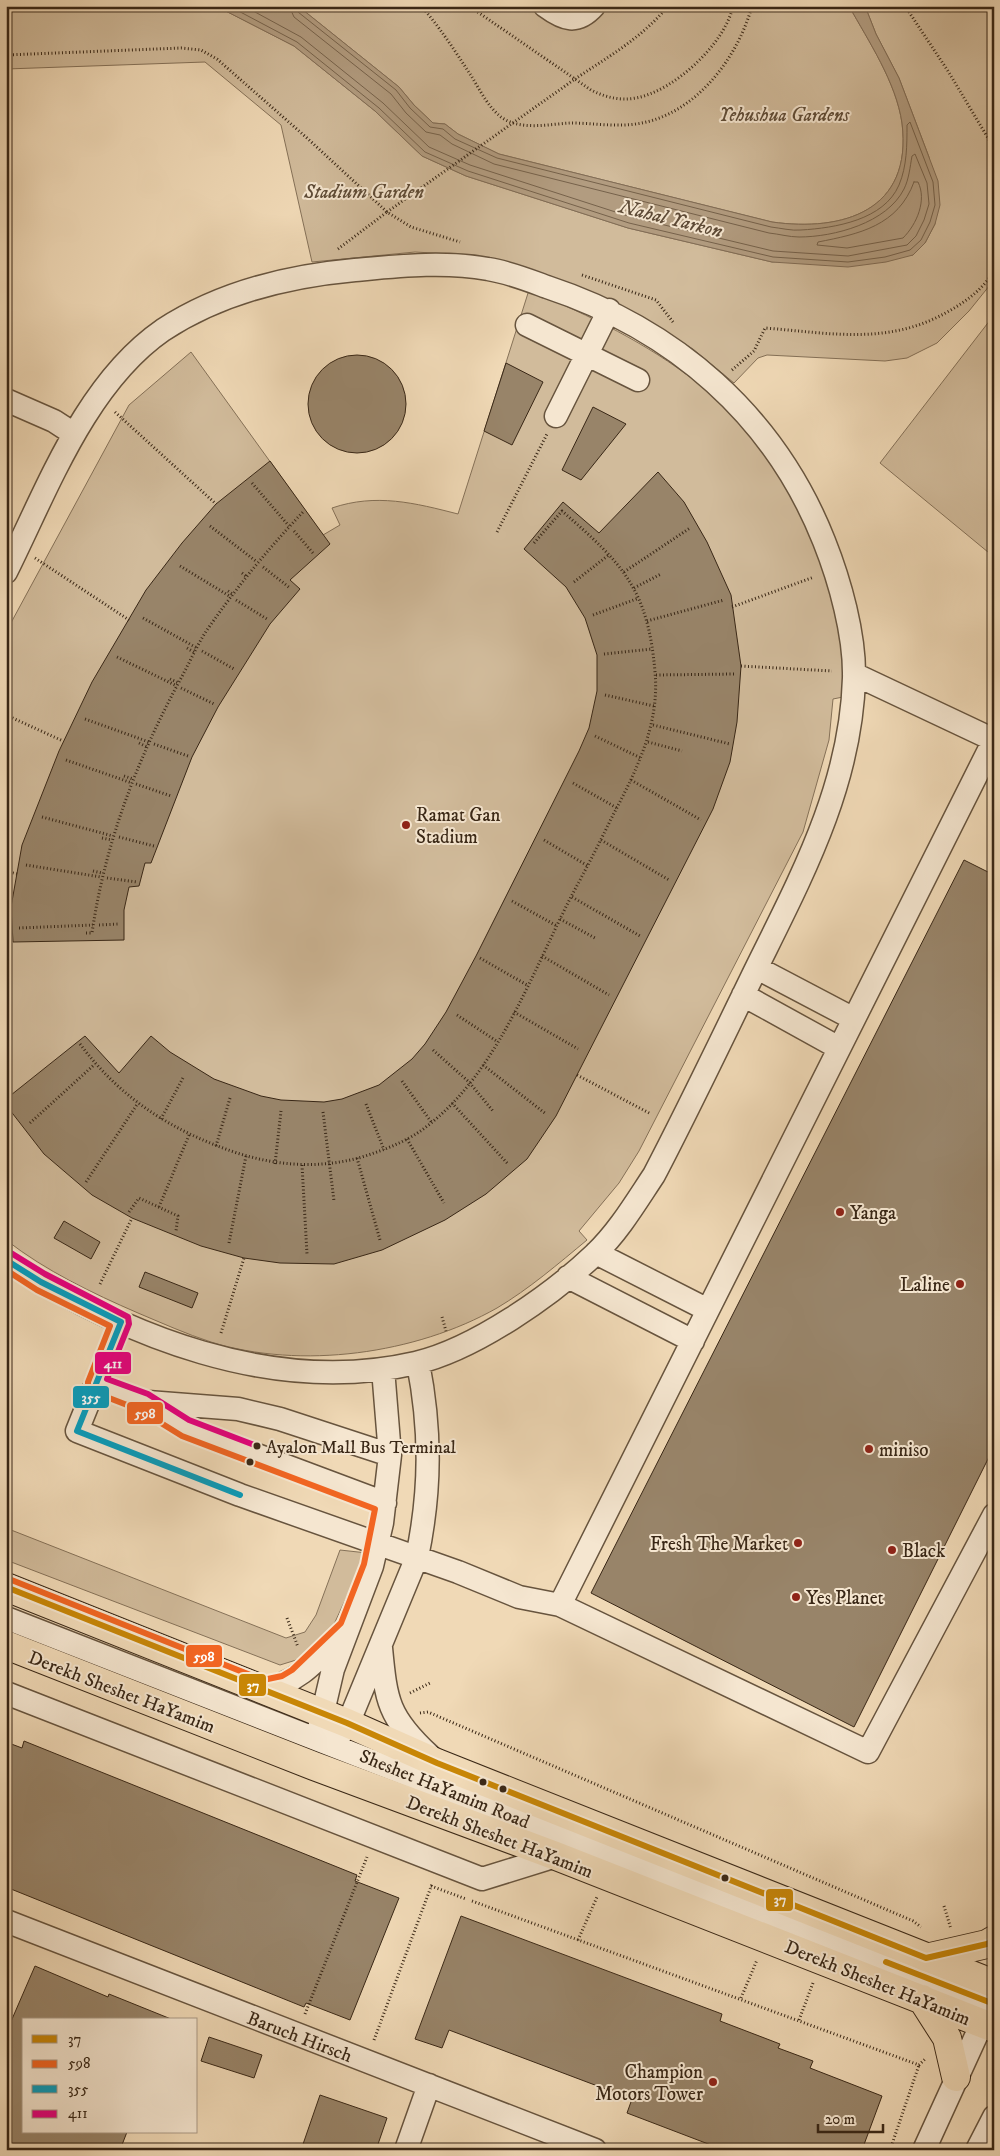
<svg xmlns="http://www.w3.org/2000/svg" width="1000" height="2156" viewBox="0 0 1000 2156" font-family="'IM FELL DW Pica',serif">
	<rect width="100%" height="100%" fill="#f0d9b6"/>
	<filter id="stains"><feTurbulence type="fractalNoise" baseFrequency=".004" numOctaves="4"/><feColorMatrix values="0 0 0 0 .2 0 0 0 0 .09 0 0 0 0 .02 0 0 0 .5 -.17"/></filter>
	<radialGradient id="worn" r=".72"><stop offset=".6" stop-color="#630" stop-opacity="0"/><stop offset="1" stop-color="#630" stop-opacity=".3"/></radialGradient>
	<!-- green -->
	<path fill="#d1bb9b" stroke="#857158" d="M 6,6 L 216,6 L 294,46 L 375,111 L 422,156 L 466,176 L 628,228 L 772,262 L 913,255 L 925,243 L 935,224 L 929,157 L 899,78 L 876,34 L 865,6 L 994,6 L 994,280 L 969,311 L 937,343 L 907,358 L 885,361 L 767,355 L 758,358 L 734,383 L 693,349 L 631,311 L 599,296 L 519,268 L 467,255 L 415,252 L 312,262 L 281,125 L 205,62 L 6,69 Z
		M 298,6 L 849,6 C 869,42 896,82 902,123 C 913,211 843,232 772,222 L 499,154 L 458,134 L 445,124 L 433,123 L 414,105 L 399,87 Z
		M 529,290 C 653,342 755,401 810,531 C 816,547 826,564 830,580 C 840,618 844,657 848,696 L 833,699 L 829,740 L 803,832 L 639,1151 L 619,1183 L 579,1231 L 587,1240 C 558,1264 529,1289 497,1308 C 416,1354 301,1370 211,1342 C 186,1334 162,1323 138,1313 C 92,1293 46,1271 6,1240 L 6,632 L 129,405 L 191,352 L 323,535 L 340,525 L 332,508 C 376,493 415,503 458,514 Z
		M 994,315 L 994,557 L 880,463 Z
		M 6,1528 L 286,1638 L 305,1632 L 316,1615 L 340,1550 L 367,1553 L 329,1635 L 309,1656 L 280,1665 L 6,1560 Z"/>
	<!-- water -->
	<path fill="#b29c80" stroke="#826d56" d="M 216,6 L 298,6 L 399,87 L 414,105 L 433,123 L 445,124 L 458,134 L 499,154 L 772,222 C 843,232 913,211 902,123 C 896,82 869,42 849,6 L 865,6 L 876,34 L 899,78 L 938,181 L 940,205 L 935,224 L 925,243 L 913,255 L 886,262 L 848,267 L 772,262 L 628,228 L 466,176 L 422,156 L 375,111 L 294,46 Z"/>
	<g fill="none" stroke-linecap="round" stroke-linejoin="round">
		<!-- shore -->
		<path stroke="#76624b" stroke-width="1" d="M 229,6 L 297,42 L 379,108 L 425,152 L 468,171 L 629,223 L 773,257 L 848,262 L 885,257 L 910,250 L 921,240 L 930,222 L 935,205 L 933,182 L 910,122 L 907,125 C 907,145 907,166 899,185 C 884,220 835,228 801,230 C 792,231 780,228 771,227 L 497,158 L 455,139 L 443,129 L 430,127 L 410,108 L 396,90 L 298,12 L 296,6
			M 244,6 L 301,37 L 383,103 L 429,147 L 470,165 L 631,217 L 773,251 L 848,256 L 907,245 L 916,236 L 924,220 L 929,204 L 927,183 L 915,154 L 912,156 C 910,167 909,179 904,189 C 887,223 834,237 799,237 C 789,237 779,234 769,233 L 494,164 L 452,144 L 440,135 L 426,132 L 406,113 L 391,94 L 294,17 L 289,6
			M 914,182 L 918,182 C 927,200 917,224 903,238 L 847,248 L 817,245 L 818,242 C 859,234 898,226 914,182 Z"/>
	</g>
	<!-- building -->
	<path fill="#988469" stroke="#392716" d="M308 404a49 49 0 1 1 98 0a49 49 0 1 1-98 0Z
		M 506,363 L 543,382 L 512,445 L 484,431 Z
		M 593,407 L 626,424 L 581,480 L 562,470 Z
		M 270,461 L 330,544 L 290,580 L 300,589 L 270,624 L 218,707 L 192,757 L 151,863 L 145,863 L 139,886 L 129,887 L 124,910 L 124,940 L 13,942 L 11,907 L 22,845 L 59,751 L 92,682 L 146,590 L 182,543 L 216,504 Z
		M 658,472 L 684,502 L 707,542 L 731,595 L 741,666 L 737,722 L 730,762 L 713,809 L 556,1116 L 527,1159 L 486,1194 L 445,1220 L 382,1250 L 334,1264 L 280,1263 L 244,1258 L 201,1246 L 132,1218 L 92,1195 L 44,1154 L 6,1105 L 6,1099 L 85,1036 L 119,1073 L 151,1036 L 170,1052 L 214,1079 L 261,1096 L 281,1100 L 324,1102 L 342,1099 L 379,1085 L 412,1059 L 425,1044 L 446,1012 L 476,956 L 579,751 L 589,728 L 597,691 L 597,655 L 585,618 L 566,587 L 524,549 L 563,502 L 599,533 Z
		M 964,860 L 994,875 L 994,1447 L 854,1727 L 591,1593 Z
		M 64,1221 L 100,1242 L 91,1259 L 54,1238 Z
		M 145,1272 L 198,1293 L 192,1308 L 139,1287 Z
		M 24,1741 L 357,1875 L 355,1881 L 399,1898 L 350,2020 L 306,2003 L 304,2007 L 6,1887 L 6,1742 L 22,1748 Z
		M 461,1916 L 722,2014 L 720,2021 L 780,2044 L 778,2048 L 813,2061 L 810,2068 L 882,2096 L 862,2150 L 724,2150 L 627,2113 L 632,2099 L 449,2030 L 442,2048 L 415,2039 Z
		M 35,1966 L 108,1997 L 109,1994 L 171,2019 L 24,2020 L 24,2132 L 127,2132 L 120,2150 L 15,2150 L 6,2146 L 6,2033 Z
		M 209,2037 L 262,2055 L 254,2078 L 201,2061 Z
		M 320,2095 L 387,2118 L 376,2150 L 301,2150 Z"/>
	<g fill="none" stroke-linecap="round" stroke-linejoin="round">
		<defs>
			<path id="minor" d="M 545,6 C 564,20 577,25 594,6
				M 527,325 L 638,380
				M 6,400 L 54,421 L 74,434
				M 556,416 L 609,310
				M 6,572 C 47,490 85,384 163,330 C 221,292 288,276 355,270 C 399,266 444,261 488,269 C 508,272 528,280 547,287 C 674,329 774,415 824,541 C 840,581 855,635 854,678 C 851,788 799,881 752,977 C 720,1043 688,1110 654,1175 C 636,1202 619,1231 595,1254 C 552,1295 475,1349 416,1363 C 273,1396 125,1336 6,1260
				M 854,674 L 994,740
				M 757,968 L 854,1019
				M 743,995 L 839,1048
				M 596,1253 L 708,1310
				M 568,1277 L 693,1341
				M 121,1322 L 77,1431 L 240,1495 L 458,1572 L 519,1597 L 560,1605 L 868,1752 L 994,1515
				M 96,1384 L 144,1402 L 185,1428 L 385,1503
				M 148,1402 L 238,1409 L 280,1419 L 390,1455
				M 560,1605 L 994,740
				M 6,1618 L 994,2004
				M 381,1648 C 386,1701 388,1717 429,1755
				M 262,1689 C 296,1686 319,1658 342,1634
				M 6,1693 L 482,1879 L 556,1856
				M 319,1729 L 333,1669 L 372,1566 L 382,1523 L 390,1455 L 383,1369
				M 339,1737 L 352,1714 L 417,1557 C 431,1490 431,1429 418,1363
				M 6,1921 L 595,2150
				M 406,2150 L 429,2085
				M 924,2150 L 982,2023
				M 977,2150 L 994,2117"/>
			<path id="major" d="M 6,1587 L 347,1723 L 437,1763 L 994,1984
				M 6,1645 L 314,1766 L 556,1856 L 994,2028
				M 926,1958 L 987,1944 L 994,1940
				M 922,1999 L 947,2038 L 956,2077"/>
		</defs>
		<!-- minor casing -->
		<use href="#minor" stroke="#67543e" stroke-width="25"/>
		<!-- major casing -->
		<use href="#major" stroke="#392716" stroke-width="30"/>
		<!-- path -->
		<path stroke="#392716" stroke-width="3" stroke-dasharray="1 2.5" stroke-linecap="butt" d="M 421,6 C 439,26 455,51 470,74 C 479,88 487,106 501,117 C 520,131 549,124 571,123 C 592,123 614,127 636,124 C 694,116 737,60 752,6
			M 469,6 L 591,90 C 605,97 619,101 636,98 C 674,91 725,44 733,6
			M 905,6 L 948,71 L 994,148
			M 6,55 L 181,48 L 201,50 L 217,59 L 307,138 L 387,212 L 411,227 L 460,242
			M 575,79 C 608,57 643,37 668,6
			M 338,249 L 387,212
			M 582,275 L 656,300 L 673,322
			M 732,370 L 754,351 L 765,328 C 831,333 889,346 949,311 C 967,301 983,289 994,271
			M 115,412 L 216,504
			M 252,483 L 289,526
			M 210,526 L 257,562
			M 294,531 L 313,553
			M 497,532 L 547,434
			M 35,558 L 129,620
			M 180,566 L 231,597
			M 263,567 L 290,588
			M 624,572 L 690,528
			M 242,573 L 247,577
			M 574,582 L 610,554
			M 634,588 L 661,574
			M 228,591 L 234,595
			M 236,600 L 267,619
			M 732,607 L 814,577
			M 593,615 L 639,598
			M 143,618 L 197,648
			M 647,621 L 724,600
			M 187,648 L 195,653
			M 202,651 L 234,669
			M 604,654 L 652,649
			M 117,657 L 177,686
			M 741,666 L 832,671
			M 656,675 L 735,674
			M 170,679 L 179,683
			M 181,688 L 214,704
			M 605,695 L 654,706
			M 6,715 L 63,741
			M 85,719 L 149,742
			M 653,725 L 730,744
			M 595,736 L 641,758
			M 648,742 L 682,751
			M 139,743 L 147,747
			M 154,744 L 188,756
			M 66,760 L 132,783
			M 124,776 L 133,779
			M 631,780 L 701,820
			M 573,783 L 617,808
			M 136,784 L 171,796
			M 42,817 L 113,836
			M 119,837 L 154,846
			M 102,838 L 112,840
			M 544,840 L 588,866
			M 601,840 L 669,880
			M 26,865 L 101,877
			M 6,871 L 17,874
			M 93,871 L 102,873
			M 107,878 L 137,882
			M 572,897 L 640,936
			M 512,901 L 557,926
			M 560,919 L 595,938
			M 99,925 L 119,924
			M 19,928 L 93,925
			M 86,933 L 92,933 C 105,843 137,760 180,680 C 189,664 197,645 207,630 C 236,588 268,549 303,512
			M 542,956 L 609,995
			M 480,958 L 527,985
			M 514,1012 L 578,1049
			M 457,1015 L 498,1042
			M 80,1044 C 121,1099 172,1131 237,1153 C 278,1166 320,1169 362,1157 C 387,1149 411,1140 431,1123 C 499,1069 534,968 573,893 C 586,869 599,844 611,819 C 635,773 660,726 655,672 C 648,589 623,564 562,511 L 534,543
			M 433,1050 L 469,1082 L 493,1111
			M 483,1065 L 546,1114
			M 577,1075 L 651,1114
			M 402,1081 L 432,1123
			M 452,1103 L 508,1164
			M 366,1104 L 384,1150
			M 323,1112 L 334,1201
			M 161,1119 L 184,1076
			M 30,1123 L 95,1064
			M 407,1139 L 444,1203
			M 216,1146 L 230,1098
			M 357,1158 L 380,1240
			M 275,1164 L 281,1111
			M 302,1165 L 307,1254
			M 86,1182 L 138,1103
			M 159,1207 L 189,1135
			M 129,1212 L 139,1198 L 178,1216 L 176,1231
			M 229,1243 L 246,1156
			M 100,1284 L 132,1218
			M 442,1317 L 446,1331
			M 221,1333 L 244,1258
			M 287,1618 L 298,1647
			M 410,1693 L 430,1683
			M 420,1713 L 428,1712 L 913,1921 L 921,1927
			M 431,1886 L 466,1899
			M 472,1901 L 919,2065 L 926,2058
			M 944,1906 L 951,1929
			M 578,1940 L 597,1897
			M 741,1998 L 757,1960
			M 305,2014 L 367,1857
			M 799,2020 L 813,1983
			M 374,2040 L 432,1884
			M 890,2150 L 919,2065"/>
		<!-- minor -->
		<use href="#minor" stroke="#f5e6d0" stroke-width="22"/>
		<!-- major -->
		<use href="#major" stroke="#f0d9b6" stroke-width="28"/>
		<!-- path-bridge -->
		<path stroke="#392716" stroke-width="3" stroke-dasharray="1 2.5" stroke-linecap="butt" d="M 387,212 L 575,79"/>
		<defs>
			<path id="bus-1" d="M 6,1587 L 347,1723 L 437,1763 L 926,1958 L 987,1944 L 994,1940
				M 886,1962 L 994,2004"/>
			<path id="bus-2" d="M 6,1270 L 37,1290 L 110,1326 L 88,1382 L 88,1388 L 91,1391 L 140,1410 L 182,1436 L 375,1509 L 364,1564 L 341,1623 L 292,1670 L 282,1676 L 263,1680 L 9,1579"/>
			<path id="bus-3" d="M 6,1260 L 41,1282 L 121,1322 L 77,1431 L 240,1495"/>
			<path id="bus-4" d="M 11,1253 L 45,1274 L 128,1317 L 129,1324 L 107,1379 L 148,1394 L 189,1420 L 257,1446"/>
		</defs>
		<!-- bus-1 casing -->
		<use href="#bus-1" stroke="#f5e6d0" stroke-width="10"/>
		<!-- bus-2 casing -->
		<use href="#bus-2" stroke="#f5e6d0" stroke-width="10"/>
		<!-- bus-3 casing -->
		<use href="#bus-3" stroke="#f5e6d0" stroke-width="10"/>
		<!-- bus-4 casing -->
		<use href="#bus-4" stroke="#f5e6d0" stroke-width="10"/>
		<!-- bus-1 -->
		<use href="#bus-1" stroke="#c88606" stroke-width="6"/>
		<!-- bus-2 -->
		<use href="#bus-2" stroke="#f26522" stroke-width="6"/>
		<!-- bus-3 -->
		<use href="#bus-3" stroke="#069cbc" stroke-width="6"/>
		<!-- bus-4 -->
		<use href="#bus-4" stroke="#e5007d" stroke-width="6"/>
	</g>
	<!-- markers -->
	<g fill="#8f2418" stroke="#f5e6d0" stroke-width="2">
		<circle cx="406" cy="825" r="5"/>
		<circle cx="840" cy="1212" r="5"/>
		<circle cx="960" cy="1284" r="5"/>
		<circle cx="869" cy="1449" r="5"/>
		<circle cx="798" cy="1543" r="5"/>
		<circle cx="892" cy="1550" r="5"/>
		<circle cx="796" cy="1597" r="5"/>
		<circle cx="713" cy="2082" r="5"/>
	</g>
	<g fill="#392716" stroke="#f5e6d0" stroke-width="2">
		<circle cx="257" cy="1446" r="4.5"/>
		<circle cx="250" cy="1462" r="4.5"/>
		<circle cx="483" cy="1782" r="4.5"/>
		<circle cx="503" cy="1789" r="4.5"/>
		<circle cx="725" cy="1878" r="4.5"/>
	</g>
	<g text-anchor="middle" stroke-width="4" stroke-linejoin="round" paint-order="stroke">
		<!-- bus labels -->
		<g font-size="18" fill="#392716" stroke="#f5e6d0" text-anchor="start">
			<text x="266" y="1453">Ayalon Mall Bus Terminal</text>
		</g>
		<!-- park labels -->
		<g font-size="19" font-style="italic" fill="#5f4c37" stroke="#f5e6d0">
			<text x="784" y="121">Yehushua Gardens</text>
			<text x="364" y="198">Stadium Garden</text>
		</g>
		<!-- poi labels -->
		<g font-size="19" fill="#392716" stroke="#f5e6d0" text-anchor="start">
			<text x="416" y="821">Ramat Gan<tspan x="416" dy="22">Stadium</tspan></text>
			<text x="850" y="1219">Yanga</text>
			<text x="950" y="1291" text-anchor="end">Laline</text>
			<text x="879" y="1456">miniso</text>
			<text x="788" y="1550" text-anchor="end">Fresh The Market</text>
			<text x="902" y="1557">Black</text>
			<text x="806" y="1604">Yes Planet</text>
			<text x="703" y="2078" text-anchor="end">Champion<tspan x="703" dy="22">Motors Tower</tspan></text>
		</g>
		<!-- street labels -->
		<g font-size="19" fill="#392716" stroke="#f5e6d0">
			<text transform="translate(122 1691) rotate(21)" y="7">Derekh Sheshet HaYamim</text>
			<text transform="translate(445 1788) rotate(22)" y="7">Sheshet HaYamim Road</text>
			<text transform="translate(500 1836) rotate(21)" y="7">Derekh Sheshet HaYamim</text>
			<text transform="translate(878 1982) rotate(22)" y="7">Derekh Sheshet HaYamim</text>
			<text transform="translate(300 2036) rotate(21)" y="7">Baruch Hirsch</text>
		</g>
		<!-- water labels -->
		<g font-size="20" font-style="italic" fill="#5d4a36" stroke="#f5e6d0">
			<text transform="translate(671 218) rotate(14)" y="7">Nahal Yarkon</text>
		</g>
	</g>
	<g stroke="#f5e6d0" stroke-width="2">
		<rect x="94" y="1351" width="38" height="24" rx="5" fill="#e5007d"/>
		<rect x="72" y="1385" width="38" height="24" rx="5" fill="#069cbc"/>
		<rect x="126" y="1401" width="38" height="24" rx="5" fill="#f26522"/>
		<rect x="185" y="1644" width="38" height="24" rx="5" fill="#f26522"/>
		<rect x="238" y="1673" width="29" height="24" rx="5" fill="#c88606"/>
		<rect x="765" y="1888" width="29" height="24" rx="5" fill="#c88606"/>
	</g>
	<g font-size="14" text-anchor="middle" font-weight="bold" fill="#fff">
		<text x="113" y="1368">411</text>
		<text x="91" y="1402">355</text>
		<text x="145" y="1418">598</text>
		<text x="204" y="1661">598</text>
		<text x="253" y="1690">37</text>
		<text x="780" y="1904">37</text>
	</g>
	<!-- margin -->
	<rect width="1000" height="2156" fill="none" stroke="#f0d9b6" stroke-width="25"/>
	<rect x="8" y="8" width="985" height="2141" fill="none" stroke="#392716" stroke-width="2.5"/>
	<rect x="12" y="12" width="975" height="2131" fill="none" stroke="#392716"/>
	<!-- legend -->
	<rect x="22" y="2018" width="175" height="115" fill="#f5e6d0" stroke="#aa9a86"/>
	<rect x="32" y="2035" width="25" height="8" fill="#c88606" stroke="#aa9a86"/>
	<text x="68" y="2044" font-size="15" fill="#392716">37</text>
	<rect x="32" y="2060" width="25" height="8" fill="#f26522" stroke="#aa9a86"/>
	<text x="68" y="2068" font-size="15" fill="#392716">598</text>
	<rect x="32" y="2085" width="25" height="8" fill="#069cbc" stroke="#aa9a86"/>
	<text x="68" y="2094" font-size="15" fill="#392716">355</text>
	<rect x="32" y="2110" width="25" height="8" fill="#e5007d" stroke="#aa9a86"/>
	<text x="68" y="2118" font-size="15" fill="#392716">411</text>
	<!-- scale -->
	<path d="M818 2124v8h65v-8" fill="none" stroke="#392716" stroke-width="2.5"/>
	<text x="825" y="2124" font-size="15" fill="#392716" stroke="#f5e6d0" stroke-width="4" paint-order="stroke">20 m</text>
	<rect width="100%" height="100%" filter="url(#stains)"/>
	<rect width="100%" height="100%" fill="url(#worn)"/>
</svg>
